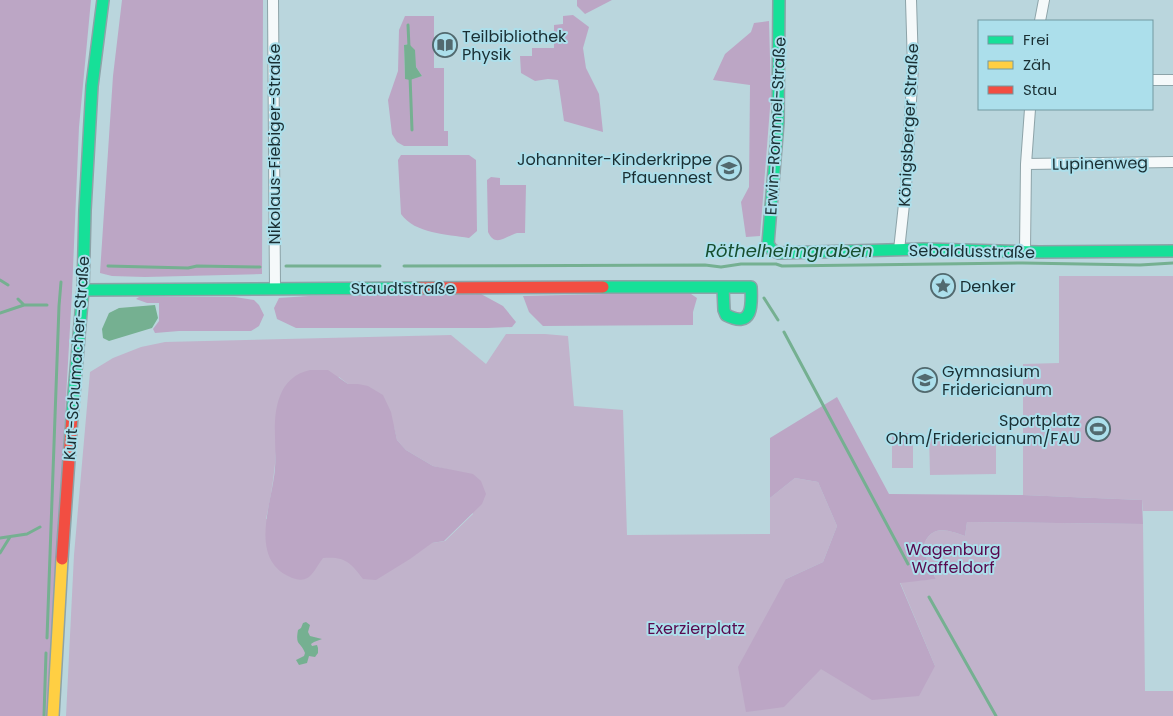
<svg xmlns="http://www.w3.org/2000/svg" width="1173" height="716" viewBox="0 0 1173 716" font-family="Poppins,sans-serif">
	<rect width="100%" height="100%" fill="#bad6dd"/>
	<!-- green -->
	<path fill="#c1b3cb" fill-rule="evenodd" d="M 1059,276 L 1173,276 L 1173,511 L 1143,511 L 1142,500 L 1023,495 L 1023,364 L 1059,363 Z
		M 506,334 L 545,334 L 568,336 L 574,406 L 623,410 L 627,535 L 770,534 L 770,498 L 795,478 L 818,482 L 837,526 L 823,562 L 786,579 L 935,666 L 900,582 L 936,579 C 932,570 927,561 925,553 C 923,547 924,542 928,537 C 938,525 952,532 965,536 L 967,522 L 1143,524 L 1145,691 L 1173,691 L 1173,716 L 66,716 L 74,555 L 90,372 L 113,358 L 141,347 L 165,342 L 451,335 L 486,364 ZM 339,377 L 348,384 L 358,384 L 394,427 L 397,440 L 406,450 L 433,466 L 450,470 L 473,514 L 445,541 L 432,543 L 266,519 C 271,496 275,473 276,449 Z
		M 892,433 L 913,433 L 913,468 L 892,468 Z
		M 996,434 L 996,474 L 930,475 L 929,435 Z"/>
	<!-- forest -->
	<path fill="#bca6c5" fill-rule="evenodd" d="M 0,0 L 91,0 L 79,127 L 72,292 L 48,716 L 0,716 Z
		M 122,0 L 263,0 L 262,274 L 145,277 L 112,276 L 100,273 L 113,76 Z
		M 577,0 L 612,0 L 585,14 L 577,6 Z
		M 573,15 L 589,27 L 583,48 L 586,68 L 599,94 L 603,132 L 564,121 L 558,80 L 548,79 L 535,81 L 521,73 L 520,56 L 532,56 L 532,48 L 554,48 L 554,25 L 563,24 L 563,16 Z
		M 405,16 L 434,16 L 434,68 L 444,68 L 444,131 L 448,131 L 448,146 L 404,146 L 397,142 L 392,134 L 388,100 L 398,71 L 399,30 ZM 409,44 L 416,67 L 422,76 L 405,79 L 404,45 Z
		M 769,21 L 771,95 L 760,236 L 746,237 L 741,202 L 749,187 L 750,85 L 713,80 L 725,54 L 751,32 L 754,23 Z
		M 401,155 L 469,155 L 476,160 L 477,231 L 469,238 C 447,234 415,234 401,214 L 398,160 Z
		M 491,177 L 500,178 L 500,185 L 526,185 L 525,233 C 522,233 519,233 517,233 C 506,236 495,248 488,232 L 487,180 Z
		M 688,292 L 697,298 L 693,312 L 693,325 L 543,326 L 529,312 L 523,296 Z
		M 481,294 L 503,306 L 516,322 L 512,327 L 488,328 L 296,328 L 277,319 L 274,308 L 279,298 L 309,296 Z
		M 139,297 L 235,297 L 254,300 L 259,305 L 264,315 L 259,326 L 251,331 L 179,331 L 155,333 L 153,329 L 159,321 L 159,303 L 147,303 L 136,299 Z
		M 310,370 L 328,370 L 348,384 L 358,384 L 368,386 L 383,395 L 391,412 L 397,440 L 406,450 L 433,466 L 473,474 L 481,481 L 486,494 L 482,504 L 444,541 L 432,543 L 410,559 L 376,580 L 363,579 C 351,563 345,556 323,558 C 313,571 310,587 288,576 C 248,556 273,501 275,468 C 277,444 271,419 280,396 C 285,382 296,373 310,370 Z
		M 837,397 L 889,494 L 1023,495 L 1142,500 L 1143,524 L 967,522 L 965,536 C 952,532 938,525 928,537 C 924,542 923,547 925,553 C 927,562 932,571 936,579 L 900,583 L 935,666 L 919,696 L 872,700 L 821,669 L 784,707 L 746,712 L 738,667 L 786,579 L 823,562 L 837,526 L 818,482 L 795,478 L 770,498 L 770,438 Z"/>
	<!-- water -->
	<path fill="#75b091" d="M 409,44 L 415,50 L 416,67 L 422,76 L 410,80 L 405,79 L 404,45 Z
		M 155,305 L 158,318 L 152,328 L 109,341 L 103,338 L 102,329 L 109,313 L 119,308 Z
		M 306,622 L 310,625 L 308,632 L 310,636 L 322,639 L 314,642 L 311,644 L 312,646 L 317,645 L 318,648 L 318,653 L 315,657 L 309,656 L 307,663 L 299,665 L 296,660 L 304,656 L 305,653 C 301,641 295,647 298,630 L 301,628 L 303,623 Z"/>
	<g fill="none" stroke-linecap="round" stroke-linejoin="round">
		<!-- stream -->
		<path stroke="#75b091" stroke-width="3" d="M 408,25 L 409,47
			M 410,76 L 412,130
			M 108,266 L 188,268 L 197,266 L 260,267
			M 286,266 L 380,266
			M 404,266 L 705,265 L 721,267 L 741,264 L 776,264 L 782,266 L 1023,263 L 1140,265 L 1173,263
			M 0,280 L 8,285
			M 764,298 L 778,320
			M 18,299 L 24,305
			M 0,313 L 24,305 L 47,305
			M 784,332 L 908,564
			M 0,538 L 27,534 L 40,527
			M 0,553 L 10,537
			M 929,597 L 996,716
			M 47,638 L 59,306 L 61,282
			M 44,716 L 46,653"/>
		<defs>
			<path id="street" d="M 273,0 L 275,288
				M 1040,21 L 1044,0
				M 1152,80 L 1173,80
				M 1026,164 L 1173,162
				M 899,250 L 906,186 L 913,66 L 911,0
				M 1025,250 L 1026,164 L 1030,109"/>
			<path id="fast" d="M 779,0 L 778,122 L 768,244 L 772,250 L 779,253 L 924,249 L 1039,252 L 1173,251
				M 603,287 L 751,287 C 752,305 753,329 726,315 L 724,310 L 723,287
				M 83,290 L 419,288
				M 72,416 L 83,290 L 85,210 L 92,86 L 103,0"/>
			<path id="slow" d="M 53,716 L 62,559"/>
			<path id="jam" d="M 419,288 L 603,287
				M 62,559 L 72,416"/>
		</defs>
		<!-- street casing -->
		<use href="#street" stroke="#8da3a8" stroke-width="12"/>
		<!-- fast casing -->
		<use href="#fast" stroke="#8da3a8" stroke-width="14"/>
		<!-- slow casing -->
		<use href="#slow" stroke="#8da3a8" stroke-width="14"/>
		<!-- jam casing -->
		<use href="#jam" stroke="#8da3a8" stroke-width="14"/>
		<!-- street -->
		<use href="#street" stroke="#f5f9fa" stroke-width="10"/>
		<!-- fast -->
		<use href="#fast" stroke="#16e098" stroke-width="11"/>
		<!-- slow -->
		<use href="#slow" stroke="#ffcf43" stroke-width="11"/>
		<!-- jam -->
		<use href="#jam" stroke="#f24e42" stroke-width="11"/>
	</g>
	<!-- icons -->
	<defs>
		<symbol id="library-ring" viewBox="-11 -11 22 22"><circle r="9.5" fill="#acdfeb" stroke="#52696e" stroke-width="1.5"/><path d="M-6-4Q-3-5.5-.7-3.5V5Q-3 3-6 4ZM6-4Q3-5.5 .7-3.5V5Q3 3 6 4Z" fill="#52696e"/></symbol>
		<symbol id="school-ring" viewBox="-11 -11 22 22"><circle r="9.5" fill="#acdfeb" stroke="#52696e" stroke-width="1.5"/><path d="M0-5L7-2L0 1L-7-2ZM-4 1L0 2.5L4 1V4Q0 6-4 4Z" fill="#52696e"/></symbol>
		<symbol id="sight-ring" viewBox="-11 -11 22 22"><circle r="9.5" fill="#acdfeb" stroke="#52696e" stroke-width="1.5"/><path d="M0-6L1.8-2.2L6-1.7L2.9 1.2L3.7 5.4L0 3.3L-3.7 5.4L-2.9 1.2L-6-1.7L-1.8-2.2Z" fill="#52696e"/></symbol>
		<symbol id="stadium-ring" viewBox="-11 -11 22 22"><circle r="9.5" fill="#acdfeb" stroke="#52696e" stroke-width="1.5"/><path d="M0-5a6.5 5 0 1 0 0 10a6.5 5 0 1 0 0-10ZM-3.5-1.8h7v3.6h-7Z" fill="#52696e"/></symbol>
	</defs>
	<g fill-rule="evenodd">
		<use href="#library-ring" x="431" y="31" width="28" height="28"/>
		<use href="#school-ring" x="715" y="154" width="28" height="28"/>
		<use href="#sight-ring" x="929" y="272" width="28" height="28"/>
		<use href="#school-ring" x="911" y="366" width="28" height="28"/>
		<use href="#stadium-ring" x="1084" y="415" width="28" height="28"/>
	</g>
	<g text-anchor="middle" stroke-width="4" stroke-linejoin="round" paint-order="stroke">
		<!-- poi labels -->
		<g font-size="16" fill="#1a2f33" stroke="#acdfeb" text-anchor="start">
			<text x="462" y="42">Teilbibliothek<tspan x="462" dy="18">Physik</tspan></text>
			<text x="712" y="165" text-anchor="end">Johanniter-Kinderkrippe<tspan x="712" dy="18">Pfauennest</tspan></text>
			<text x="960" y="292">Denker</text>
			<text x="942" y="377">Gymnasium<tspan x="942" dy="18">Fridericianum</tspan></text>
			<text x="1080" y="426" text-anchor="end">Sportplatz<tspan x="1080" dy="18">Ohm/Fridericianum/FAU</tspan></text>
		</g>
		<!-- street labels -->
		<g font-size="16" fill="#1a2f33" stroke="#acdfeb">
			<text transform="translate(908 125) rotate(-87)" y="6">Königsberger Straße</text>
			<text transform="translate(775 126) rotate(-87)" y="6">Erwin-Rommel-Straße</text>
			<text transform="translate(274 144) rotate(-90)" y="6">Nikolaus-Fiebiger-Straße</text>
			<text transform="translate(1100 163) rotate(-1)" y="6">Lupinenweg</text>
			<text transform="translate(972 251) rotate(1)" y="6">Sebaldusstraße</text>
			<text x="403" y="294">Staudtstraße</text>
			<text transform="translate(76 358) rotate(-86)" y="6">Kurt-Schumacher-Straße</text>
		</g>
		<!-- park labels -->
		<g font-size="16" fill="#580a4e" stroke="#acdfeb">
			<text x="953" y="555">Wagenburg<tspan x="953" dy="18">Waffeldorf</tspan></text>
			<text x="696" y="634">Exerzierplatz</text>
		</g>
		<!-- water labels -->
		<g font-size="18" font-style="italic" fill="#184f2f" stroke="#acdfeb">
			<text x="789" y="257">Röthelheimgraben</text>
		</g>
	</g>
	<!-- legend -->
	<rect x="978" y="20" width="175" height="90" fill="#acdfeb" stroke="#7299a1"/>
	<rect x="988" y="36" width="25" height="8" fill="#16e098" stroke="#7299a1"/>
	<text x="1023" y="45" font-size="15" fill="#1a2f33">Frei</text>
	<rect x="988" y="61" width="25" height="8" fill="#ffcf43" stroke="#7299a1"/>
	<text x="1023" y="70" font-size="15" fill="#1a2f33">Zäh</text>
	<rect x="988" y="86" width="25" height="8" fill="#f24e42" stroke="#7299a1"/>
	<text x="1023" y="95" font-size="15" fill="#1a2f33">Stau</text>
</svg>
